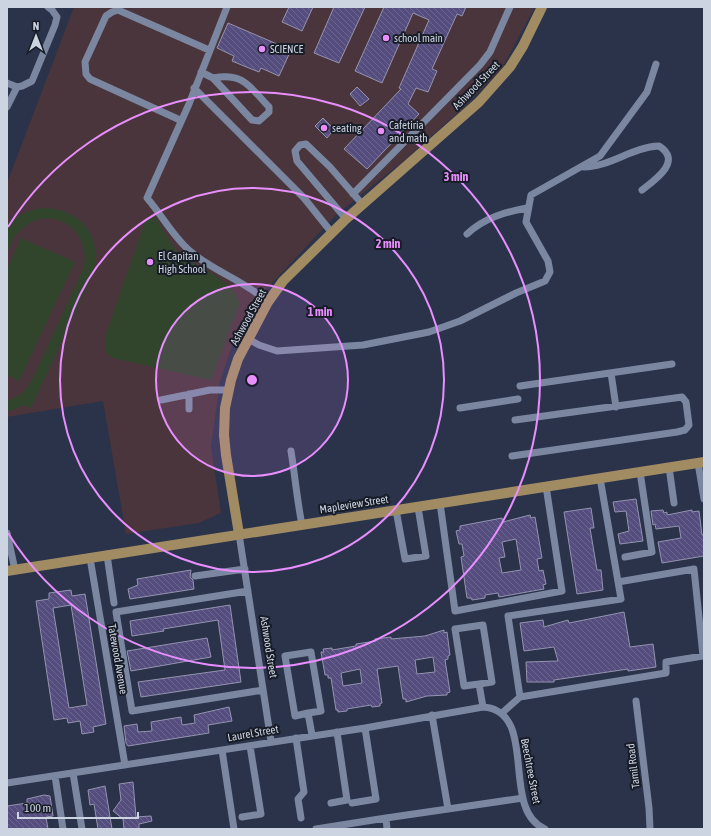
<svg xmlns="http://www.w3.org/2000/svg" width="711" height="836" viewBox="0 0 711 836" font-family="'Asap Condensed',sans-serif">
	<defs>
		<pattern id="building-back-hatch" width="6" height="6" patternUnits="userSpaceOnUse"><rect width="6" height="6" fill="#544d7e"/><path d="M-1 5l2 2M0 0l6 6M5-1l2 2" fill="none" stroke="#6b6690"/></pattern>
	</defs>
	<rect width="100%" height="100%" fill="#2a334a"/>
	<!-- education -->
	<path fill="#49353b" d="M 74,7 L 535,7 L 502,68 L 461,110 L 401,163 L 336,215 L 248,309 L 231,348 L 220,382 L 211,447 L 221,513 L 199,523 L 126,534 L 103,401 L 7,417 L 7,183 Z"/>
	<!-- pitch -->
	<path fill="#31452d" d="M 45,208 C 83,209 105,241 92,276 L 31,408 L 25,405 L 7,412 L 7,401 L 22,394 L 32,380 L 82,272 C 96,235 54,201 23,228 C 15,234 11,244 7,254 C 7,247 5,235 8,228 C 14,215 32,209 45,208 Z
		M 155,217 C 162,227 171,245 179,253 C 200,271 230,276 240,303 L 211,380 L 113,358 L 105,352 L 105,337 L 146,219 Z
		M 21,238 L 75,262 L 19,381 L 7,375 L 7,269 Z"/>
	<!-- building -->
	<path fill="url(#building-back-hatch)" stroke="#9593b0" fill-rule="evenodd" d="M 289,7 L 313,7 L 302,31 L 282,22 Z
		M 334,7 L 365,7 L 339,63 L 314,53 Z
		M 384,7 L 466,7 L 462,16 L 457,14 L 432,69 L 437,71 L 428,92 L 416,88 L 408,104 L 419,114 L 367,169 L 344,149 L 401,89 L 399,88 L 429,20 L 413,13 L 382,83 L 355,71 Z
		M 228,23 L 291,50 L 279,76 L 261,68 L 259,72 L 244,66 L 232,61 L 234,56 L 217,48 Z
		M 357,87 L 369,99 L 360,106 L 350,94 Z
		M 323,118 L 334,129 L 327,138 L 315,126 Z
		M 636,499 L 643,541 L 620,544 L 618,534 L 629,531 L 626,511 L 615,512 L 613,502 Z
		M 591,508 L 594,528 L 590,528 L 597,570 L 601,570 L 603,590 L 577,594 L 564,512 Z
		M 663,510 L 664,513 L 667,512 L 667,515 L 692,510 L 692,512 L 699,511 L 702,535 L 704,535 L 704,556 L 662,563 L 658,542 L 681,538 L 679,526 L 656,529 L 655,524 L 653,525 L 651,511 Z
		M 530,515 L 531,518 L 535,517 L 542,558 L 537,559 L 539,571 L 543,570 L 546,584 L 543,585 L 544,589 L 499,597 L 498,593 L 485,595 L 485,598 L 472,600 L 471,598 L 467,598 L 461,557 L 464,556 L 462,544 L 459,544 L 456,531 L 460,530 L 460,526 L 502,518 L 503,522 ZM 516,539 L 521,570 L 502,573 L 499,558 L 505,557 L 502,542 Z
		M 191,570 L 190,577 L 193,580 L 194,589 L 130,599 L 128,589 L 138,585 L 137,579 Z
		M 71,590 L 72,596 L 85,594 L 106,724 L 93,727 L 94,732 L 82,734 L 80,721 L 68,723 L 67,718 L 54,720 L 36,601 L 49,599 L 49,593 ZM 71,605 L 87,705 L 69,708 L 53,608 Z
		M 230,605 L 241,682 L 141,697 L 138,682 L 225,670 L 218,620 L 163,629 L 164,631 L 132,636 L 130,621 Z
		M 624,612 L 630,647 L 653,644 L 656,667 L 628,671 L 628,669 L 554,680 L 554,682 L 527,682 L 526,662 L 558,661 L 554,647 L 524,651 L 520,623 L 543,620 L 544,627 L 568,620 L 569,623 Z
		M 444,630 L 444,633 L 447,632 L 450,655 L 448,656 L 448,659 L 445,660 L 450,692 L 447,693 L 447,695 L 427,696 L 406,702 L 406,699 L 403,699 L 398,666 L 377,669 L 382,703 L 380,704 L 380,706 L 372,707 L 371,705 L 347,709 L 347,711 L 338,712 L 338,710 L 336,710 L 331,678 L 328,678 L 328,675 L 325,675 L 321,652 L 324,652 L 323,649 L 332,648 L 332,650 L 356,646 L 356,644 L 376,641 L 375,639 L 391,637 L 391,639 L 425,636 ZM 433,657 L 435,672 L 417,674 L 415,660 ZM 360,669 L 362,683 L 343,686 L 341,673 Z
		M 207,638 L 211,657 L 131,671 L 127,651 Z
		M 229,707 L 232,721 L 208,725 L 209,733 L 128,746 L 126,743 L 124,726 L 137,724 L 138,732 L 152,731 L 151,722 L 181,717 L 182,725 L 195,723 L 194,715 Z
		M 133,782 L 136,817 L 151,816 L 152,821 L 139,824 L 139,829 L 124,829 L 123,819 L 113,811 L 121,800 L 119,784 Z
		M 105,786 L 112,829 L 98,829 L 94,804 L 90,805 L 88,790 Z
		M 44,795 L 50,796 L 53,816 L 46,817 L 48,829 L 7,829 L 7,806 L 27,803 L 27,799 Z"/>
	<g fill="none" stroke-linecap="round" stroke-linejoin="round">
		<!-- minor -->
		<path stroke="#7b87a1" stroke-width="7" d="M 227,7 L 189,104 L 147,198 C 162,215 173,237 191,252 C 215,272 245,281 268,302
			M 201,72 L 213,78 L 252,120 L 259,121 L 269,112 L 269,107 C 250,87 243,72 213,78
			M 7,83 L 17,87
			M 194,88 L 304,198 L 332,233
			M 7,107 L 17,87 L 22,86 L 32,81 L 55,25 L 57,17 L 52,10 L 48,7
			M 180,120 L 90,79 L 86,74 L 85,62 L 106,16 L 112,12 L 118,10 L 209,50
			M 584,167 C 610,167 632,147 659,146 C 683,161 655,180 642,190
			M 353,194 L 480,65 L 490,52 L 510,7
			M 346,219 L 297,161 L 295,151 L 300,145 L 306,144 L 330,167 L 363,205
			M 467,234 C 484,218 505,212 527,208
			M 248,339 L 259,345 L 277,351 L 363,345 L 429,332 L 460,321 L 516,293 L 545,281 L 550,272 L 548,261 L 526,222 L 531,195 L 600,156 L 647,92 L 656,64
			M 611,373 L 616,407
			M 520,386 L 672,364
			M 189,394 L 189,409
			M 161,400 L 210,390 L 229,390
			M 460,408 L 518,399
			M 291,451 C 295,476 297,500 302,525
			M 512,456 L 677,432 L 685,430 L 689,425 L 686,402 L 682,397 L 515,420
			M 698,463 L 704,499
			M 669,467 L 674,503
			M 440,503 L 455,611 L 562,591 L 546,486
			M 396,510 L 405,559 L 426,556 L 418,507
			M 7,533 L 15,570
			M 239,534 L 271,741
			M 107,555 L 114,603
			M 625,557 L 652,552 L 640,472
			M 90,558 L 125,765
			M 195,576 L 245,569
			M 248,591 L 116,612 L 132,711 L 263,690
			M 479,684 L 464,686 L 455,629 L 483,625 L 492,682 L 479,684 L 483,707
			M 520,697 L 666,673 L 666,662 L 703,656 L 694,569 L 618,582
			M 636,701 L 649,808 L 650,829
			M 308,713 L 295,716 L 285,656 L 311,652 L 321,711 L 308,713 L 312,735
			M 502,713 L 520,697 L 508,616 L 621,599 L 600,478
			M 432,715 L 448,809 L 523,798
			M 296,738 L 304,792 L 298,799 L 301,818
			M 222,750 L 234,829
			M 73,773 L 82,829
			M 55,776 L 63,829
			M 7,783 L 365,728 L 483,707 C 540,711 499,810 545,829
			M 331,803 L 347,800 L 337,732
			M 352,803 L 376,799 L 365,728
			M 242,817 L 261,814 L 250,746
			M 316,829 L 386,818
			M 387,829 L 386,818 L 448,809"/>
		<!-- major -->
		<path stroke="#a18b63" stroke-width="10" d="M 239,534 L 226,455 L 224,435 L 225,408 L 231,380 L 238,359 L 268,302 L 283,281 L 346,219 L 479,102 L 510,67 L 523,46 L 542,7
			M 7,571 L 704,462"/>
	</g>
	<!-- distance rings -->
	<circle cx="252" cy="380" r="96" fill="#e98efe" fill-opacity=".12"/>
	<g fill="none" stroke="#e98efe" stroke-width="2">
		<circle cx="252" cy="380" r="96"/>
		<circle cx="252" cy="380" r="192"/>
		<path d="M8 227A288 288 0 1 1 8 533"/>
	</g>
	<!-- markers -->
	<g fill="#e98efe" stroke="#171c26" stroke-width="1.5">
		<circle cx="386" cy="38" r="4"/>
		<circle cx="262" cy="49" r="4"/>
		<circle cx="324" cy="128" r="4"/>
		<circle cx="381" cy="131" r="4"/>
		<circle cx="150" cy="262" r="4"/>
	</g>
	<g text-anchor="middle" stroke-width="4" stroke-linejoin="round" paint-order="stroke">
		<!-- poi labels -->
		<g font-size="11" fill="#ccd3e1" stroke="#171c26" text-anchor="start">
			<text x="394" y="42">school main</text>
			<text x="270" y="53">SCIENCE</text>
			<text x="389" y="129">Cafetiria<tspan x="389" dy="13">and math</tspan></text>
			<text x="332" y="132">seating</text>
			<text x="158" y="260">El Capitan<tspan x="158" dy="13">High School</tspan></text>
		</g>
		<!-- street labels -->
		<g font-size="11" fill="#ccd3e1" stroke="#171c26">
			<text transform="translate(476 85) rotate(-46)" y="4">Ashwood Street</text>
			<text transform="translate(248 317) rotate(-61)" y="4">Ashwood Street</text>
			<text transform="translate(354 504) rotate(-9)" y="4">Mapleview Street</text>
			<text transform="translate(269 647) rotate(81)" y="4">Ashwood Street</text>
			<text transform="translate(118 659) rotate(80)" y="4">Tatewood Avenue</text>
			<text transform="translate(253 733) rotate(-10)" y="4">Laurel Street</text>
			<text transform="translate(633 766) rotate(-97)" y="4">Tamil Road</text>
			<text transform="translate(531 771) rotate(79)" y="4">Beechtree Street</text>
		</g>
	</g>
	<circle cx="252" cy="380" r="6" fill="#e98efe" stroke="#171c26" stroke-width="2"/>
	<g font-size="12" text-anchor="middle" font-weight="bold" fill="#e98efe" stroke="#171c26" stroke-width="4" stroke-linejoin="round" paint-order="stroke">
		<text x="456" y="181">3 min</text>
		<text x="388" y="248">2 min</text>
		<text x="320" y="316">1 min</text>
	</g>
	<!-- border -->
	<rect width="711" height="836" fill="none" stroke="#ccd3e1" stroke-width="16"/>
	<!-- north arrow -->
	<g transform="translate(36 36)" stroke="#171c26" stroke-width="3" paint-order="stroke">
	<path d="M0-3L7 15L0 10L-7 15Z" fill="#ccd3e1"/>
	<text y="-6" font-size="11" font-weight="bold" text-anchor="middle" fill="#ccd3e1">N</text>
	</g>
	<!-- scale -->
	<path d="M18 812v6h120v-6" fill="none" stroke="#ccd3e1" stroke-width="2"/>
	<text x="24" y="812" font-size="12" fill="#ccd3e1" stroke="#171c26" stroke-width="3" paint-order="stroke">100 m</text>
</svg>
